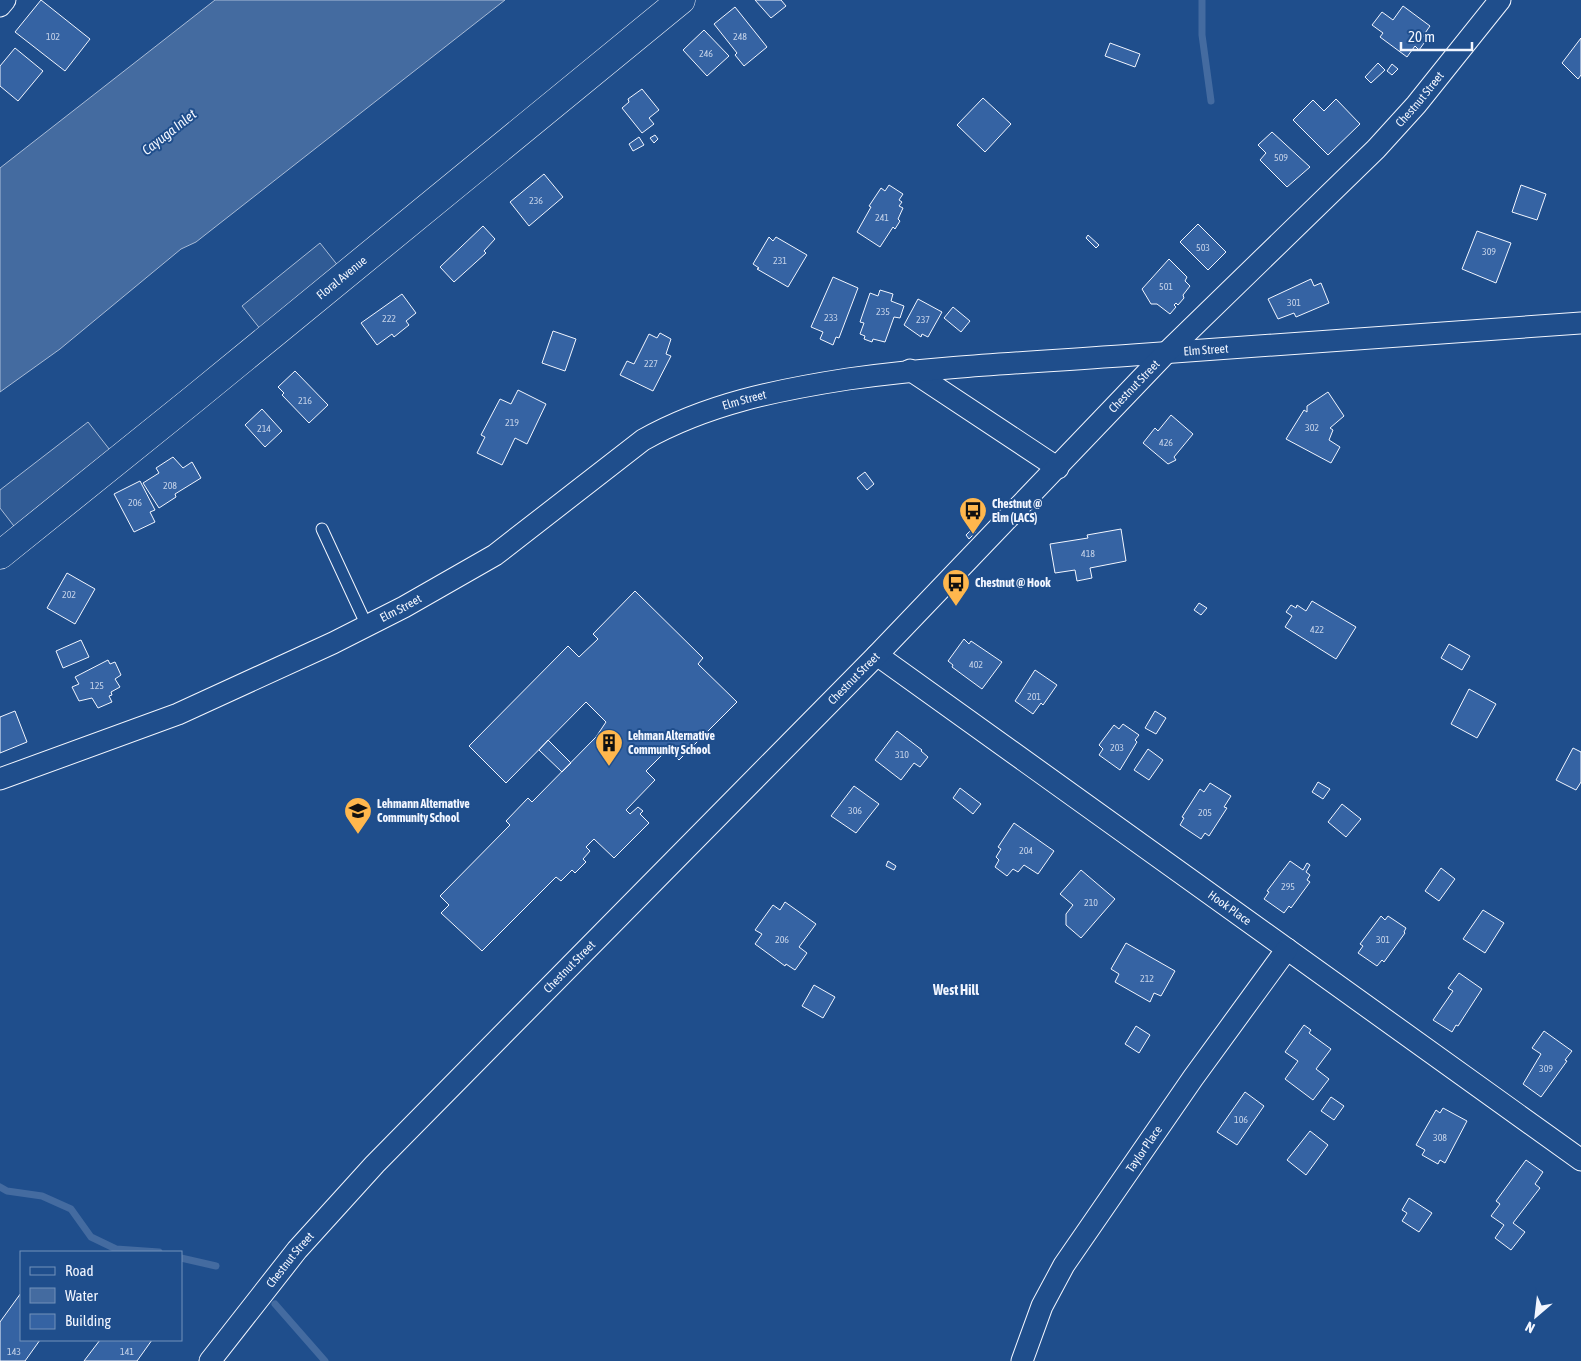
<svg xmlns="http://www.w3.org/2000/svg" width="1581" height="1361" viewBox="0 0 1581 1361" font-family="'Asap Condensed',sans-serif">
	<rect width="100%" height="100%" fill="#1f4e8c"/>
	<!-- built -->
	<path fill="#305b95" stroke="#a8bbd7" d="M 320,243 L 339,267 L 261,330 L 242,306 Z
		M 88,422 L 124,468 L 27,543 L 0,508 L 0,490 Z"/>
	<!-- water -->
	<path fill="#446ba0" stroke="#a8bbd7" d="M 215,0 L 505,0 L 196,242 L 181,249 L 60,349 L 0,392 L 0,168 Z"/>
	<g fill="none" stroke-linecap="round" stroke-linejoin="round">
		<!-- stream -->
		<path stroke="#446ba0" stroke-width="7" d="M 1202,0 L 1202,35 L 1211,101
			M 0,1187 L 7,1191 L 42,1196 L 71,1209 L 91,1237 L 116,1249 L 159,1252
			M 181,1258 L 216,1266
			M 275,1304 L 325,1361"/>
	</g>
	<!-- building -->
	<path fill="#3563a3" stroke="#f2f6ff" d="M 41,0 L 90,39 L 65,71 L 15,32 Z
		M 755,0 L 781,0 L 786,6 L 771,18 Z
		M 1403,6 L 1430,26 L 1423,36 L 1427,39 L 1419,50 L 1415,46 L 1407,57 L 1380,37 L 1383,33 L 1372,25 L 1382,12 L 1393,20 Z
		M 735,7 L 767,47 L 744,66 L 735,55 L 737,53 L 714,24 Z
		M 704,30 L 729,56 L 707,76 L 683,50 Z
		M 1581,38 L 1581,75 L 1578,79 L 1562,63 Z
		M 1110,43 L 1140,54 L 1135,67 L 1105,56 Z
		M 15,48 L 43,71 L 18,101 L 0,86 L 0,66 Z
		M 1378,63 L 1385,70 L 1371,83 L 1365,77 Z
		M 1392,64 L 1398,69 L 1392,75 L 1387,71 Z
		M 642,89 L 659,110 L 649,118 L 654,124 L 642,133 L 622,108 L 629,102 L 628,99 Z
		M 983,98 L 1011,124 L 985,152 L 957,125 Z
		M 1336,99 L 1360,124 L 1328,155 L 1293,120 L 1313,100 L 1324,111 Z
		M 1272,132 L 1310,167 L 1287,187 L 1260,160 L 1266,153 L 1258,145 Z
		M 655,135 L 658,139 L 654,143 L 650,138 Z
		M 639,137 L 644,145 L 633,151 L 629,144 Z
		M 544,174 L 563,197 L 529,226 L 510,202 Z
		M 889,185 L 903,194 L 899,200 L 902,202 L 899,206 L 903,208 L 898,219 L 900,221 L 895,229 L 893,227 L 880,247 L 857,232 L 871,207 L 869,206 L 881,188 L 885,191 Z
		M 1521,185 L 1546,194 L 1537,220 L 1512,212 Z
		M 1198,224 L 1226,252 L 1208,270 L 1180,242 Z
		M 483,226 L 495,239 L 484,251 L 486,253 L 454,282 L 440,267 Z
		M 1477,231 L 1511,243 L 1496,283 L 1462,269 Z
		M 1088,235 L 1099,245 L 1096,248 L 1086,238 Z
		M 769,237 L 773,241 L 776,237 L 807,255 L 788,287 L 757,269 L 759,268 L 753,264 Z
		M 1169,259 L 1187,277 L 1185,281 L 1190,286 L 1183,295 L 1184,298 L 1178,305 L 1176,303 L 1174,305 L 1176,307 L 1170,314 L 1157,304 L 1151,304 L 1142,289 Z
		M 833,277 L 858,288 L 839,338 L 836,337 L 833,345 L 820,339 L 823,332 L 811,327 Z
		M 1311,279 L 1314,286 L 1321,283 L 1329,303 L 1296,317 L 1294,313 L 1278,319 L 1268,299 Z
		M 880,290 L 893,294 L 891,301 L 904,306 L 900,318 L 894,317 L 885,342 L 873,339 L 872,342 L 864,339 L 865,336 L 860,334 L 864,323 L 860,322 L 870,293 L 878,296 Z
		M 402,294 L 416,313 L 406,321 L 409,325 L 394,337 L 392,334 L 377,345 L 361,323 Z
		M 918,299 L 942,312 L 928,337 L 922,334 L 921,337 L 904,325 Z
		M 953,307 L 970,321 L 961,332 L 944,318 Z
		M 553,331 L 576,339 L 565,371 L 542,363 Z
		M 660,333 L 671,339 L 666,354 L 671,356 L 653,391 L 620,375 L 627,361 L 634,364 L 649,334 L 657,338 Z
		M 295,371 L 328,405 L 309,423 L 282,395 L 284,393 L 278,387 Z
		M 518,390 L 546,404 L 527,444 L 515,438 L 502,465 L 477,453 L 485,437 L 481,435 L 500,399 L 511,404 Z
		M 1328,392 L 1344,416 L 1330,428 L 1333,430 L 1329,440 L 1340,447 L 1331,463 L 1286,439 L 1304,410 L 1307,412 L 1307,406 Z
		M 262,409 L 282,431 L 265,447 L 245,425 Z
		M 1171,415 L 1193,434 L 1174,457 L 1176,460 L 1168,464 L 1143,443 L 1155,428 L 1158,431 Z
		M 173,457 L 183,468 L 192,462 L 201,478 L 175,494 L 176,497 L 159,508 L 143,483 L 159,473 L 156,468 Z
		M 865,472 L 874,484 L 867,490 L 857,478 Z
		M 140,481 L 155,510 L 150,512 L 155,522 L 134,532 L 114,494 Z
		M 973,528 L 976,532 L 969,539 L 966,535 Z
		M 1121,529 L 1126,561 L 1090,568 L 1092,578 L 1077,581 L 1075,570 L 1055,573 L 1050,544 L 1088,538 L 1087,535 Z
		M 67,573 L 95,589 L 75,624 L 47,608 Z
		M 635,591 L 703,658 L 698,664 L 737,702 L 679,760 L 668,749 L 646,771 L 655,780 L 626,810 L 630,814 L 638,807 L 643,811 L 640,814 L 649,823 L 614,858 L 594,839 L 586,847 L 590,851 L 583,859 L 586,862 L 575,873 L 572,870 L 561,881 L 556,877 L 482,951 L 441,913 L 449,905 L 440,896 L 510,825 L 506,821 L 528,798 L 532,802 L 596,737 L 606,722 L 586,702 L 506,783 L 469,746 L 568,646 L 579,657 L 598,639 L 593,634 Z
		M 1312,601 L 1356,627 L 1336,659 L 1285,627 L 1292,616 L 1286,612 L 1291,605 L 1296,608 L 1297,605 L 1306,611 Z
		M 1199,603 L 1207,608 L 1201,615 L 1194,610 Z
		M 964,639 L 969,644 L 971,641 L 1002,662 L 982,689 L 952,667 L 953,665 L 948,661 Z
		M 81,640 L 89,657 L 63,668 L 56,651 Z
		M 1449,644 L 1470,656 L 1462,670 L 1441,658 Z
		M 108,660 L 110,664 L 115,662 L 121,675 L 115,679 L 120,687 L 111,692 L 112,695 L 109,696 L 112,702 L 98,708 L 92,698 L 79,701 L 72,687 L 79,684 L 75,677 Z
		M 1035,670 L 1057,685 L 1043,705 L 1041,703 L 1033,714 L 1015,701 Z
		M 1469,689 L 1496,704 L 1477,738 L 1451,724 Z
		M 15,711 L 27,742 L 0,753 L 0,717 Z
		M 1155,711 L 1166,718 L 1156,734 L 1145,728 Z
		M 1123,724 L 1139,735 L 1135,740 L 1137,742 L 1120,770 L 1099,755 L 1103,749 L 1099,745 L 1114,725 L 1119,729 Z
		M 897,731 L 922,750 L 921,751 L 928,757 L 920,767 L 914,763 L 901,780 L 875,760 Z
		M 548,740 L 571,763 L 562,772 L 539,750 Z
		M 1573,748 L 1581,752 L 1581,782 L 1576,790 L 1556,780 Z
		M 1148,749 L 1163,760 L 1149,780 L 1134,770 Z
		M 1318,782 L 1330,789 L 1323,799 L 1312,792 Z
		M 1210,783 L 1231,796 L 1224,807 L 1227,808 L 1209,836 L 1205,833 L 1201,839 L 1180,825 L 1184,818 L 1182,817 L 1200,789 L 1204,792 Z
		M 854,786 L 879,804 L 856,833 L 831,816 Z
		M 960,788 L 981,804 L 973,814 L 953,798 Z
		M 1342,804 L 1361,819 L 1346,837 L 1328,822 Z
		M 1014,823 L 1054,851 L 1038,874 L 1024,865 L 1018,872 L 1013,869 L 1007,876 L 995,867 L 999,860 L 996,857 L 1001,849 L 998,847 Z
		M 888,861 L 896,866 L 894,870 L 886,866 Z
		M 1290,861 L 1303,870 L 1307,863 L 1310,865 L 1306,872 L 1310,875 L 1307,880 L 1310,882 L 1291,908 L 1289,906 L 1284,913 L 1264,899 L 1269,892 L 1267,891 Z
		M 1441,868 L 1455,879 L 1439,901 L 1425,891 Z
		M 1081,870 L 1115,899 L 1081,938 L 1066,925 L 1066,914 L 1073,905 L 1060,894 Z
		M 785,902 L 816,924 L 799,947 L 807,953 L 795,970 L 786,964 L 785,966 L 755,944 L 762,934 L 755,930 L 773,905 L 780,910 Z
		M 1483,910 L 1504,923 L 1485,953 L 1463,939 Z
		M 1381,916 L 1385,920 L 1388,916 L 1406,928 L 1404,932 L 1405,933 L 1384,962 L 1382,960 L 1377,966 L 1358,953 L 1363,946 L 1360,944 Z
		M 1126,943 L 1175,971 L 1161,996 L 1154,993 L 1150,1002 L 1115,982 L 1119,974 L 1111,969 Z
		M 1459,973 L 1482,989 L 1458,1026 L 1456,1025 L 1452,1032 L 1433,1020 L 1453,991 L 1448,988 Z
		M 814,985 L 835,997 L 823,1018 L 802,1006 Z
		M 1304,1025 L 1311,1030 L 1309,1033 L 1331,1049 L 1316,1069 L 1329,1079 L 1313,1100 L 1285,1079 L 1298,1061 L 1285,1052 Z
		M 1136,1026 L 1150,1035 L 1139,1053 L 1125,1044 Z
		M 1544,1031 L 1572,1051 L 1565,1060 L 1567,1061 L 1541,1097 L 1523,1084 L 1541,1054 L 1532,1048 Z
		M 1245,1092 L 1264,1106 L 1237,1145 L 1217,1132 Z
		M 1331,1097 L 1344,1106 L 1334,1120 L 1321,1111 Z
		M 1443,1108 L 1467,1121 L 1445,1163 L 1440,1160 L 1438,1164 L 1422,1155 L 1425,1150 L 1416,1145 L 1436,1110 L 1440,1113 Z
		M 1310,1131 L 1328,1145 L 1306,1175 L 1287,1160 Z
		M 1526,1160 L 1543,1172 L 1535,1184 L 1540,1188 L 1513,1223 L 1525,1232 L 1511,1250 L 1495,1238 L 1504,1225 L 1491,1216 L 1500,1204 L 1496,1201 Z
		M 1409,1198 L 1432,1213 L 1419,1232 L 1402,1221 L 1407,1213 L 1402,1210 Z
		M 21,1293 L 21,1340 L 40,1340 L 25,1361 L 0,1361 L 0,1322 Z
		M 100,1340 L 152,1340 L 137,1361 L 84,1361 Z"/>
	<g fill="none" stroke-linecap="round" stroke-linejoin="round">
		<defs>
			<path id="service" d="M 322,529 L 367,626"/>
			<g id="minor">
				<path d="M 0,6 L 5,0"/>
				<path d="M 910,370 L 1058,468"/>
				<path id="s1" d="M 877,655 L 1581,1160"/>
				<path id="s2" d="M 0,779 L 178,714 L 333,643 L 404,607 L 495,555 L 643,440 C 707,404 777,390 848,379 C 942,366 1038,362 1133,355 C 1283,345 1432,333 1581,323"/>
				<path id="s3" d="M 210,1361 L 297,1250 L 375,1164 L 877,655 L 1166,353 L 1376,149 L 1416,105 L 1500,0"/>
				<path id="s4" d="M 1022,1361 L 1042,1306 L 1064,1265 L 1193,1078 L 1287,949"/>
			</g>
			<g id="primary">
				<path id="s5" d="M 0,555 L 195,398 L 681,0"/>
			</g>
		</defs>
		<!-- service casing -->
		<use href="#service" stroke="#f2f6ff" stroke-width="13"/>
		<!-- minor casing -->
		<use href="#minor" stroke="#f2f6ff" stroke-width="23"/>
		<!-- primary casing -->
		<use href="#primary" stroke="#f2f6ff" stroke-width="29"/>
		<!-- service -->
		<use href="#service" stroke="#1f4e8c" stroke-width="11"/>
		<!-- minor -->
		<use href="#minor" stroke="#1f4e8c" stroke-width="21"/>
		<!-- primary -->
		<use href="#primary" stroke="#1f4e8c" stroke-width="28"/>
	</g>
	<!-- icons -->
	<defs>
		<symbol id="bus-pin" viewBox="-11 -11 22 30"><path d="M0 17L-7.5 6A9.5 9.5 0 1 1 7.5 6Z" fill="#ffb74d" stroke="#1f4e8c"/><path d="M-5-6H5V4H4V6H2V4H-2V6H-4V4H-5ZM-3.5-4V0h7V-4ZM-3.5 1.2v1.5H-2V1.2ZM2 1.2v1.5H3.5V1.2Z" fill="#111"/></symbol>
		<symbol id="building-pin" viewBox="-11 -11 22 30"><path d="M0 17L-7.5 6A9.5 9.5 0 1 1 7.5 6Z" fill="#ffb74d" stroke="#1f4e8c"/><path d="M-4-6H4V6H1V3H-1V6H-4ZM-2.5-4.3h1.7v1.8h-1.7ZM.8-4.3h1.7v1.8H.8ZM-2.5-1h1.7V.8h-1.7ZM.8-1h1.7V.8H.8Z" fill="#111"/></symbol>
		<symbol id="school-pin" viewBox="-11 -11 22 30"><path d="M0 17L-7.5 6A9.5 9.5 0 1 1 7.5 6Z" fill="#ffb74d" stroke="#1f4e8c"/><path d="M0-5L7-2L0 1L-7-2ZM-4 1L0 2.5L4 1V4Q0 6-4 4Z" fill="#111"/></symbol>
	</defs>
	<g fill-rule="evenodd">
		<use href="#bus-pin" x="957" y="495" width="32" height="43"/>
		<use href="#bus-pin" x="940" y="567" width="32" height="43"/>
		<use href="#building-pin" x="593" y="727" width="32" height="43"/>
		<use href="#school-pin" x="342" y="795" width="32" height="43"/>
	</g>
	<g text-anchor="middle" stroke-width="4" stroke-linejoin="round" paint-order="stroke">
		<!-- number labels -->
		<g font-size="10" fill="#c3d1e8">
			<text x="53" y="40">102</text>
			<text x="740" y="40">248</text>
			<text x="706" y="57">246</text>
			<text x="1281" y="161">509</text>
			<text x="536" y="204">236</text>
			<text x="882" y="221">241</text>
			<text x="1203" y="251">503</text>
			<text x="1489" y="255">309</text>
			<text x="780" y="264">231</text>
			<text x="1166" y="290">501</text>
			<text x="1294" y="306">301</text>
			<text x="883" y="315">235</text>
			<text x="831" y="321">233</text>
			<text x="389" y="322">222</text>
			<text x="923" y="323">237</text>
			<text x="651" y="367">227</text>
			<text x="305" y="404">216</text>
			<text x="512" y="426">219</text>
			<text x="1312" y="431">302</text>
			<text x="264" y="432">214</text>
			<text x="1166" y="446">426</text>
			<text x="170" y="489">208</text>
			<text x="135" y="506">206</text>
			<text x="1088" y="557">418</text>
			<text x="69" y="598">202</text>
			<text x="1317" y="633">422</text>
			<text x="976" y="668">402</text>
			<text x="97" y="689">125</text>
			<text x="1034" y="700">201</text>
			<text x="1117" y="751">203</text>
			<text x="902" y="758">310</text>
			<text x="855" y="814">306</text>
			<text x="1205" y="816">205</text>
			<text x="1026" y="854">204</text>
			<text x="1288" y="890">295</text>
			<text x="1091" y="906">210</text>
			<text x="782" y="943">206</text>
			<text x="1383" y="943">301</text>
			<text x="1147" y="982">212</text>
			<text x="1546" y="1072">309</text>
			<text x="1241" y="1123">106</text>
			<text x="1440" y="1141">308</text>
			<text x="14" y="1355">143</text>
			<text x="127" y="1355">141</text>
		</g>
		<!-- street labels -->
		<g font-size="12" fill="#f2f6ff" stroke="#1f4e8c">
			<text dy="4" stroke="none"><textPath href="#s3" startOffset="1749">Chestnut Street</textPath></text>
			<text dy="4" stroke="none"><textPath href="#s5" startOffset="440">Floral Avenue</textPath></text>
			<text dy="4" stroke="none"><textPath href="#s2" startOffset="1306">Elm Street</textPath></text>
			<text dy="4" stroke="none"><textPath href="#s3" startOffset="1344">Chestnut Street</textPath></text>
			<text dy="4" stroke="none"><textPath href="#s2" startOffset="841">Elm Street</textPath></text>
			<text dy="4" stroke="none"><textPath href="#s2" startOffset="436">Elm Street</textPath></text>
			<text dy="4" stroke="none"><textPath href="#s3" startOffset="939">Chestnut Street</textPath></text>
			<text dy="4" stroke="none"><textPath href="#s1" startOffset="434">Hook Place</textPath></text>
			<text dy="4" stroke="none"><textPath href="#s3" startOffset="534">Chestnut Street</textPath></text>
			<text dy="4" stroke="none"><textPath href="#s4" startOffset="246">Taylor Place</textPath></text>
			<text dy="4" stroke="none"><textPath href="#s3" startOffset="129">Chestnut Street</textPath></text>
		</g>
		<!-- poi labels -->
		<g font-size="12" font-weight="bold" fill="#f2f6ff" stroke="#1f4e8c" text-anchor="start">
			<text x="992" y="508">Chestnut @<tspan x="992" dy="14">Elm (LACS)</tspan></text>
			<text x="975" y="587">Chestnut @ Hook</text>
			<text x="628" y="740">Lehman Alternative<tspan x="628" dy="14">Community School</tspan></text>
			<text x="377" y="808">Lehmann Alternative<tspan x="377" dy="14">Community School</tspan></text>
		</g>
		<!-- water labels -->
		<g font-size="14" font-style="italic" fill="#f2f6ff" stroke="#1f4e8c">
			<text transform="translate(169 132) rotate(-38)" y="5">Cayuga Inlet</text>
		</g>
		<!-- neighbourhood labels -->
		<g font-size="14" font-weight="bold" fill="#f2f6ff" stroke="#1f4e8c">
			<text x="956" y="995">West Hill</text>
		</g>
	</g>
	<!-- legend -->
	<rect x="20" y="1251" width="162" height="90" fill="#1f4e8c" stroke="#7391ba"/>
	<rect x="30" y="1267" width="25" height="8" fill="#1f4e8c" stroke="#7391ba"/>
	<text x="65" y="1276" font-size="15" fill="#f2f6ff">Road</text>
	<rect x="30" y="1288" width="25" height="15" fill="#446ba0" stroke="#7391ba"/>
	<text x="65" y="1301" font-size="15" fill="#f2f6ff">Water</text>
	<rect x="30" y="1314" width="25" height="15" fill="#3563a3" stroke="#7391ba"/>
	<text x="65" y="1326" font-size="15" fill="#f2f6ff">Building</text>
	<!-- north arrow -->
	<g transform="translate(1536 1316) rotate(208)" stroke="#1f4e8c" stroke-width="4" paint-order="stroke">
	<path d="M0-4L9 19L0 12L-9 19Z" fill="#f2f6ff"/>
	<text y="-8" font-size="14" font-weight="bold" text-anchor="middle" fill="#f2f6ff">N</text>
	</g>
	<!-- scale -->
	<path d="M1401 42v8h71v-8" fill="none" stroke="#f2f6ff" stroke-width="2.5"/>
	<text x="1408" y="42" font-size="15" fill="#f2f6ff" stroke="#1f4e8c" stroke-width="4" paint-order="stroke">20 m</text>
</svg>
